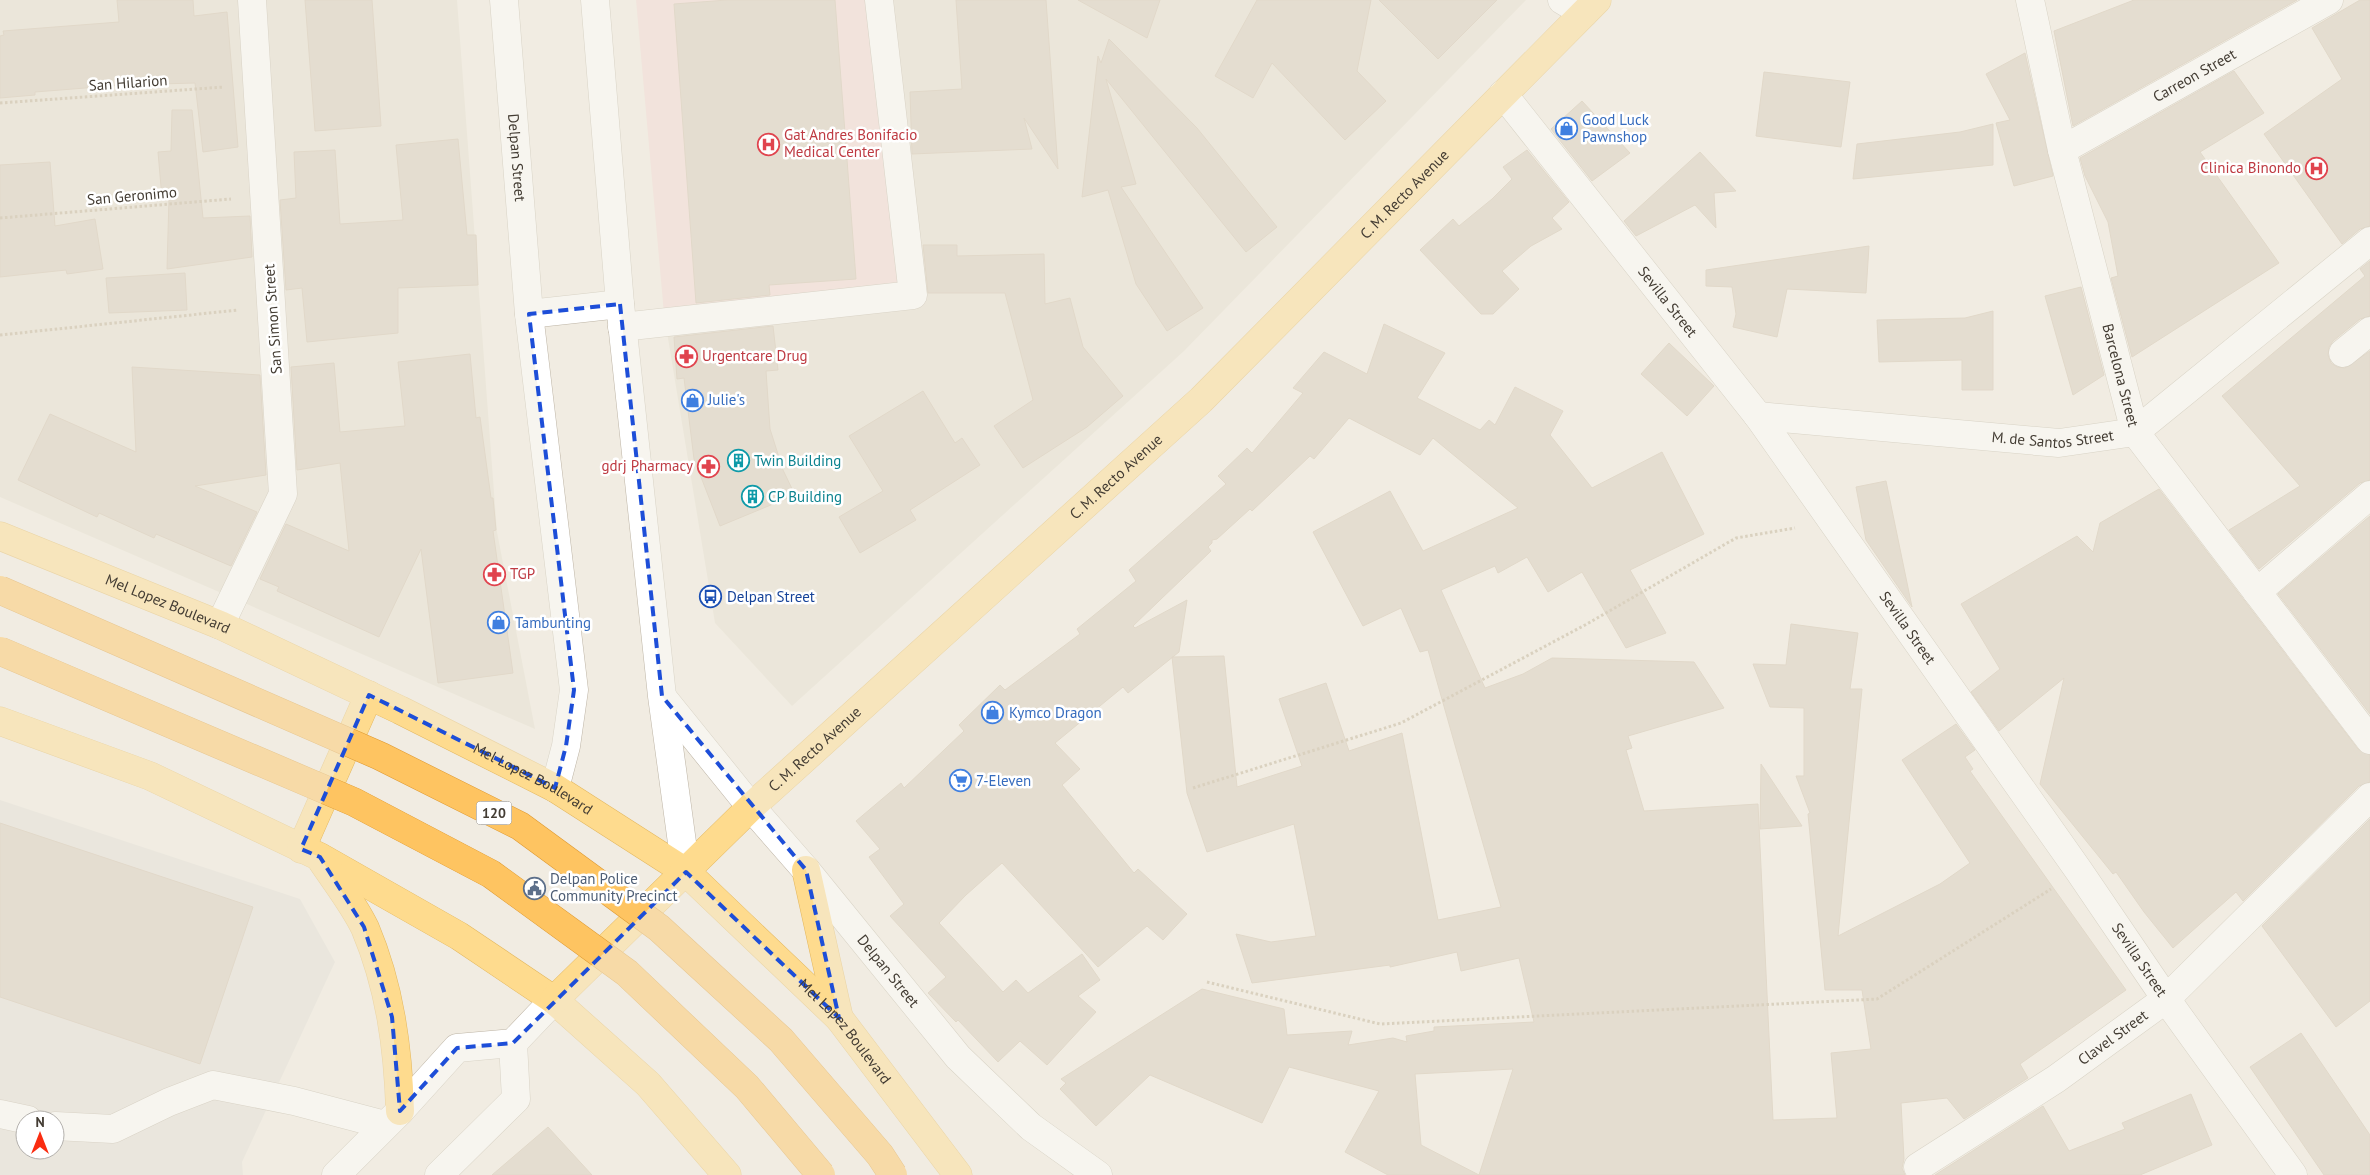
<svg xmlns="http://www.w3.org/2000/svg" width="2370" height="1175" viewBox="0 0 2370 1175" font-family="'PT Sans',sans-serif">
	<rect width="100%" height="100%" fill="#f1ece2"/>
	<!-- residential -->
	<path fill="#e5ded0" d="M 0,0 L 457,0 L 497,532 L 535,729 L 0,497 Z
		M 870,0 L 1526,0 L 1184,351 L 792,706 L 715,623 L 664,314 Z"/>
	<!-- industrial -->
	<path fill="#e3ded8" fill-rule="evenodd" d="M 0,800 L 300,899 L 335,962 L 242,1162 L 243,1175 L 0,1175 ZM 25,1120 L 55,1120 L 55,1150 L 25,1150 Z"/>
	<!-- medical -->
	<path fill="#f3d8d5" d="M 636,0 L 870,0 L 905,289 L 664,314 Z"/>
	<!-- building -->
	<path fill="#d6cabb" stroke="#cebfab" d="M 117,0 L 193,0 L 194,16 L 227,12 L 238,147 L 203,152 L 195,83 L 123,85 L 35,92 L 35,95 L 0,98 L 0,36 L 4,35 L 3,31 L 119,22 Z
		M 305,0 L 372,0 L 381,126 L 315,131 Z
		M 727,0 L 835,0 L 856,279 L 769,285 L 770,295 L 696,303 L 674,4 Z
		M 956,0 L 1046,0 L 1058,169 L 1024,118 L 1032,149 L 912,154 L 910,92 L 962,89 Z
		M 1078,0 L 1160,0 L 1147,38 Z
		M 1257,0 L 1371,0 L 1357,71 L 1386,101 L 1345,140 L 1272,63 L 1253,98 L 1215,76 Z
		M 1379,0 L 1497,0 L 1438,59 Z
		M 2134,0 L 2297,0 L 2073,126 L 2054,31 Z
		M 2360,0 L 2370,0 L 2370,226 L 2360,229 L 2342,244 L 2264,134 L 2342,79 L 2312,28 Z
		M 1109,39 L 1197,128 L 1277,227 L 1246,252 L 1106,79 L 1136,184 L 1121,187 L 1203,308 L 1167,331 L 1136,284 L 1108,190 L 1082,197 L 1098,56 L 1101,63 Z
		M 2025,53 L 2053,176 L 2014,186 L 1996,123 L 2010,120 L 1986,74 Z
		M 2234,71 L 2264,113 L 2200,152 L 2279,263 L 2132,357 L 2111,278 L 2118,276 L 2108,222 L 2085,176 L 2080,158 Z
		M 1764,72 L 1850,82 L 1841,147 L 1756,136 Z
		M 1582,101 L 1630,153 L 1592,181 L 1551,129 Z
		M 172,110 L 192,110 L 203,218 L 250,216 L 252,257 L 167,269 L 169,198 L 162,198 L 158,152 L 171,151 Z
		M 1993,124 L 1993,165 L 1853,179 L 1857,144 L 1960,132 Z
		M 458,139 L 467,235 L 476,235 L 478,285 L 398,288 L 398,333 L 307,342 L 302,288 L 286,290 L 280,200 L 296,198 L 294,152 L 335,150 L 340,224 L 403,220 L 396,145 Z
		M 1527,150 L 1569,202 L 1552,218 L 1562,229 L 1531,246 L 1502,271 L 1519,289 L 1493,314 L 1481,314 L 1420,250 L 1453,219 L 1459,226 L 1492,199 L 1512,179 L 1503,167 Z
		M 1700,152 L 1736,191 L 1714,193 L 1716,228 L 1695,205 L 1636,236 L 1624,221 Z
		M 50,162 L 55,226 L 95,219 L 103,269 L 67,274 L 66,270 L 0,277 L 0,165 Z
		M 923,245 L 957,245 L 957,256 L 1044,254 L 1045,304 L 1070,298 L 1083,347 L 1123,396 L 1087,427 L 1023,468 L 994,426 L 1033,400 L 1005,293 L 928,293 Z
		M 1869,246 L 1866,293 L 1787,289 L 1777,337 L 1733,327 L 1736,314 L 1732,287 L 1706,286 L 1706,270 Z
		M 2370,261 L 2370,316 L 2360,319 L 2333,341 L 2329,347 L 2328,355 L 2331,363 L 2337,367 L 2345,368 L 2370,351 L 2370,480 L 2360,483 L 2259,569 L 2229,530 L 2300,486 L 2222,396 L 2365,276 L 2360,269 Z
		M 185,273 L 187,310 L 109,313 L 106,278 Z
		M 2081,287 L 2104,375 L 2073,395 L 2045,296 Z
		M 1993,311 L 1993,390 L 1962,390 L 1962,360 L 1879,362 L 1877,320 L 1965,318 Z
		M 1384,324 L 1445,353 L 1417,398 L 1480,430 L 1489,420 L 1495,425 L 1515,387 L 1563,411 L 1550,435 L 1592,488 L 1662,452 L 1704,534 L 1630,570 L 1666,633 L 1626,648 L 1582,572 L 1548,592 L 1527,557 L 1498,573 L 1495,566 L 1441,590 L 1485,688 L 1523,674 L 1552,658 L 1694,662 L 1724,708 L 1628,736 L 1632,748 L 1626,750 L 1644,811 L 1758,804 L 1773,1120 L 1837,1118 L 1831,1053 L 1871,1049 L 1862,990 L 1825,990 L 1808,814 L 1810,813 L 1796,776 L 1804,776 L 1804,708 L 1770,707 L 1753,664 L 1786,665 L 1791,624 L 1858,633 L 1850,689 L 1862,689 L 1838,936 L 1940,884 L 1970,863 L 1902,760 L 1956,724 L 1975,750 L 1965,757 L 1973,769 L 1970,771 L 2126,990 L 2020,1064 L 2028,1078 L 1964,1119 L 1947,1098 L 1901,1103 L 1904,1159 L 1902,1168 L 1905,1175 L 1479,1175 L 1513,1069 L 1415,1074 L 1421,1145 L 1479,1175 L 1388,1175 L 1345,1152 L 1379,1091 L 1289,1067 L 1262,1123 L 1150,1075 L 1096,1126 L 1060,1089 L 1066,1083 L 1061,1079 L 1202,989 L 1284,1009 L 1287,1035 L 1352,1031 L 1348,1045 L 1393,1038 L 1407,1042 L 1406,1036 L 1434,1031 L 1434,1027 L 1534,1022 L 1519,958 L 1461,971 L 1457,952 L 1390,967 L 1390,965 L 1252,983 L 1236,934 L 1271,942 L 1316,936 L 1294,824 L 1207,852 L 1187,793 L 1172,657 L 1224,656 L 1237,787 L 1302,766 L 1279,699 L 1326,683 L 1349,751 L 1402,733 L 1438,920 L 1501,907 L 1428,650 L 1420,652 L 1401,608 L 1363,626 L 1313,532 L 1390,491 L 1423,551 L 1518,508 L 1433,438 L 1420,455 L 1349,418 L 1314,459 L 1310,456 L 1252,511 L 1250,509 L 1217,539 L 1212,540 L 1212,543 L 1208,547 L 1211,551 L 1133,626 L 1135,628 L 1187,600 L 1179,652 L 1128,693 L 1123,687 L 1055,743 L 1080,769 L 1062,785 L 1134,873 L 1138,869 L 1187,914 L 1163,940 L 1147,926 L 1098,967 L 1002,863 L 966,895 L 939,923 L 1003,992 L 1016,980 L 1028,993 L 1082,954 L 1100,980 L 1078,996 L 1096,1012 L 1047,1065 L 1020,1041 L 998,1062 L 958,1020 L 956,1022 L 928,993 L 946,977 L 890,916 L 904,904 L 869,857 L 880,849 L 856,821 L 901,783 L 904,788 L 964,731 L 959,725 L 1000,685 L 1005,690 L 1080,634 L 1077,629 L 1136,581 L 1129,570 L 1226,484 L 1218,476 L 1247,448 L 1252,453 L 1303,393 L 1293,388 L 1324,352 L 1367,374 Z
		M 773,326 L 778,370 L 766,371 L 770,429 L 783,470 L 795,495 L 720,526 L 694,459 L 684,378 L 677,379 L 674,337 Z
		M 1669,343 L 1714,386 L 1687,416 L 1641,374 Z
		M 470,354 L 476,418 L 480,417 L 491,498 L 493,498 L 496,530 L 493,531 L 513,673 L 438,683 L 421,549 L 379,637 L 277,591 L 279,587 L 260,579 L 286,524 L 349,551 L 340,463 L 297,470 L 291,367 L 334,363 L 340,432 L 405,426 L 398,362 Z
		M 132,367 L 260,375 L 266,475 L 195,486 L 257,512 L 231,566 L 156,534 L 154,538 L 99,513 L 97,517 L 18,480 L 50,414 L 136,452 Z
		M 923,391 L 955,443 L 962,438 L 980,465 L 910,510 L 916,520 L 860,553 L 839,517 L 883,491 L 849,436 Z
		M 1886,481 L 1912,607 L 1866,540 L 1856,487 Z
		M 2159,489 L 2358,749 L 2370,755 L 2370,782 L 2359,786 L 2243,901 L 2236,892 L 2173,948 L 2144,912 L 2116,872 L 2113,874 L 2040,784 L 2064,678 L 1999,731 L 1971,692 L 2000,669 L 1961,604 L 2077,536 L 2093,552 L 2100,523 Z
		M 2370,516 L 2370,714 L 2278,594 Z
		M 1761,764 L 1802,826 L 1760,829 Z
		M 2370,819 L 2370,1001 L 2336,1027 L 2262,926 Z
		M 0,823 L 253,907 L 200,1064 L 0,997 Z
		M 2301,1033 L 2370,1135 L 2370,1175 L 2324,1175 L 2250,1067 Z
		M 2191,1094 L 2212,1145 L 2140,1175 L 1935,1175 L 2043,1106 L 2069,1151 L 2125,1129 L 2122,1123 Z
		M 548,1127 L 592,1175 L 492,1175 Z"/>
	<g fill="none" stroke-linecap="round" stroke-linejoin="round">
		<defs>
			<g id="minor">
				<path id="s1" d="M 504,0 L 529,314 L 574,690 L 566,746 L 555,788"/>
				<path d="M 595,0 L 620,304 L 662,696 L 686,872"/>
				<path d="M 1562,0 L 1584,13"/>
				<path id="s2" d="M 2030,0 L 2062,150 L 2135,432 L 2370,740"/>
				<path id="s3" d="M 1503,94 L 1758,416 L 2079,871 L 2166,999 L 2293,1175"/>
				<path id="s4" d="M 2062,150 L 2329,0"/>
				<path d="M 529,314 L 620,304"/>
				<path d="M 622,327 L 913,295 L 879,0"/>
				<path d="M 2343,353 L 2370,331"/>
				<path id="s5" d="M 1758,416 L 2059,443 L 2135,432 L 2370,241"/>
				<path d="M 2257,592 L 2370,495"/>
				<path d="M 220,625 L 283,494 L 252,0"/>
				<path id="s6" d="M 663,698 L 751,807 L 806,870 L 958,1057 L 1031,1127 L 1098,1175"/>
				<path d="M 0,1114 L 28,1120"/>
				<path d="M 55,1126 L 113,1129 L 169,1102 L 213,1085 L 294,1101 L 385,1125"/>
				<path id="s7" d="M 1918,1167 L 2056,1079 L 2166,999 L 2370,797"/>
				<path d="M 336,1175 L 400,1111 L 457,1048 L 513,1043 L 554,1000"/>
				<path d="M 439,1175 L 516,1099 L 513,1043"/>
			</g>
			<g id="major">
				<path id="s8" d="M 0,536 L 220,625 L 400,710 L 555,788 L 686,872 L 839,1018 L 958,1175"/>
				<path d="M 0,721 L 150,776 L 320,857 L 459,936 L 554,1000 L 648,1084 L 727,1175"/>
				<path d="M 301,849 L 369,695"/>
				<path d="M 322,861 C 336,882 354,905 365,928 C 390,987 398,1048 400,1111"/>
				<path d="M 806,870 L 839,1018"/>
				<path id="s9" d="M 554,1000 L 751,807 L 1201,400 L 1597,0"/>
			</g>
		</defs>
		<!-- minor casing -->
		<use href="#minor" stroke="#bdb4a5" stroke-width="29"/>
		<!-- major casing -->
		<use href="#major" stroke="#e3b75f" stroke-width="29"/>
		<!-- path -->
		<path stroke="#beaf96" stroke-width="3" stroke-dasharray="2.5 2.5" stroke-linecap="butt" d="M 0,103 L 224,87
			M 0,218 L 231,199
			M 0,335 L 238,310
			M 1193,788 L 1401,723 L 1585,625 L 1736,538 L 1795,528
			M 1207,982 L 1380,1024 L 1877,999 L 2051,889"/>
		<!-- minor -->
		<use href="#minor" stroke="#fff" stroke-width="28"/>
		<!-- major -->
		<use href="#major" stroke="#fedb8e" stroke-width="28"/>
		<defs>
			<path id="highway-bridge" d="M 0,590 L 380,756 L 520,826 L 659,928 L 781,1040 L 880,1155 L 893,1175
				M 0,651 L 354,802 L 491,874 L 627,973 L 747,1087 L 821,1175"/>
		</defs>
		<!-- highway-bridge casing -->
		<use href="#highway-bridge" stroke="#dd9831" stroke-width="29" stroke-linecap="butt"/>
		<!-- highway-bridge -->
		<use href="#highway-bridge" stroke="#fec461" stroke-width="28"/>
	</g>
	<!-- marked area -->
	<path d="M0 0H2370V1175H0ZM 620,304 L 662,696 L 806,870 L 839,1018 L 686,872 L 513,1043 L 457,1048 L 400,1111 L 392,1017 L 364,927 L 320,857 L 301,849 L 369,695 L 555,788 L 566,746 L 574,690 L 529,314 Z" fill="#f1ece2" fill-opacity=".55" fill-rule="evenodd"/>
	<path fill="none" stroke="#1d4ed8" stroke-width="4" stroke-dasharray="10 6" stroke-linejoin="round" d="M 620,304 L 662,696 L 806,870 L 839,1018 L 686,872 L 513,1043 L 457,1048 L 400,1111 L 392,1017 L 364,927 L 320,857 L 301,849 L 369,695 L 555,788 L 566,746 L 574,690 L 529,314 Z"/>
	<!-- icons -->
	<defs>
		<symbol id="shop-ring" viewBox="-11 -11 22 22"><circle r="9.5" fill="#fff" stroke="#3f7fe0" stroke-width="1.5"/><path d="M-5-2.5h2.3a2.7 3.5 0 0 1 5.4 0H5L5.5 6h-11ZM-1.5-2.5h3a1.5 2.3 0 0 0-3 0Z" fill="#3f7fe0"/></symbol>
		<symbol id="hospital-ring" viewBox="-11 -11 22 22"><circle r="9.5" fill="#fff" stroke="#e0444e" stroke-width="1.5"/><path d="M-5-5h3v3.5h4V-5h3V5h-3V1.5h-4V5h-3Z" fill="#e0444e"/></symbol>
		<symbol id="pharmacy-ring" viewBox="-11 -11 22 22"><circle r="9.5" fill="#fff" stroke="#e0444e" stroke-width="1.5"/><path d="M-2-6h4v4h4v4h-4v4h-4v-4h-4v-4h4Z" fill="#e0444e"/></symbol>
		<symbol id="building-ring" viewBox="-11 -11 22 22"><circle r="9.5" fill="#fff" stroke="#0f9aa8" stroke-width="1.5"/><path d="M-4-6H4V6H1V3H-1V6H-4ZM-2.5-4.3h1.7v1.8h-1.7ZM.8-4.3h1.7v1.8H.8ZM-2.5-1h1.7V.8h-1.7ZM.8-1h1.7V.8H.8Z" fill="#0f9aa8"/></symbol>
		<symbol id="bus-ring" viewBox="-11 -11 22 22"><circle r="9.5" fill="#fff" stroke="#1a4fb4" stroke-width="1.5"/><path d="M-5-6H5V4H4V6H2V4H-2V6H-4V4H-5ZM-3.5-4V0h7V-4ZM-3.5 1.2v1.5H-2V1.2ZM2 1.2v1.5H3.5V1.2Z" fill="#1a4fb4"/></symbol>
		<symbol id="supermarket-ring" viewBox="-11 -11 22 22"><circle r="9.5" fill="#fff" stroke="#3f7fe0" stroke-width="1.5"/><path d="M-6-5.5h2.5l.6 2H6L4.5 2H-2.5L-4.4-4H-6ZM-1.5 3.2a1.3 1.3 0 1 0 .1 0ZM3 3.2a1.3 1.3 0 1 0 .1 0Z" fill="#3f7fe0"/></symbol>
		<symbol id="civic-ring" viewBox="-11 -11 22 22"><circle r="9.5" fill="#fff" stroke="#5c6f8a" stroke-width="1.5"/><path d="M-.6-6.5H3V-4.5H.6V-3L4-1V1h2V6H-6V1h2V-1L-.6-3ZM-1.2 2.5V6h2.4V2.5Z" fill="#5c6f8a"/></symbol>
	</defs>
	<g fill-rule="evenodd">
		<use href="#shop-ring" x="1554" y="116" width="25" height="25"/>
		<use href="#hospital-ring" x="756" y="132" width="25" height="25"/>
		<use href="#hospital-ring" x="2304" y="156" width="25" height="25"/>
		<use href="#pharmacy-ring" x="674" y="344" width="25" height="25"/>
		<use href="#shop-ring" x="680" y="388" width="25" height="25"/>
		<use href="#building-ring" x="726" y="448" width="25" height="25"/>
		<use href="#pharmacy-ring" x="696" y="454" width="25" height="25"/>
		<use href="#building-ring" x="740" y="484" width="25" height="25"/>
		<use href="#pharmacy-ring" x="482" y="562" width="25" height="25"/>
		<use href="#bus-ring" x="698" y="584" width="25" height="25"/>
		<use href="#shop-ring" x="486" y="610" width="25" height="25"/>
		<use href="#shop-ring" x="980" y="700" width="25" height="25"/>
		<use href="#supermarket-ring" x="948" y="768" width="25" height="25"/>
		<use href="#civic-ring" x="522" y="876" width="25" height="25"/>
	</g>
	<g text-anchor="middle" stroke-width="5" stroke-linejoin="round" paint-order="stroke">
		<!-- shield labels -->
		<rect fill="#fff" stroke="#7b7670" stroke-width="1" x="476.5" y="801.5" width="35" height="23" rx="4"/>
		<g font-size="14" font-weight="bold" fill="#433c33">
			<text x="494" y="818">120</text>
		</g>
		<!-- street labels -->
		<g font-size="15" fill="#433c33" stroke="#fff">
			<text dy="5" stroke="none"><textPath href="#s4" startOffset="152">Carreon Street</textPath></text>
			<text transform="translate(128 83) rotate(-4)" y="5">San Hilarion</text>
			<text dy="5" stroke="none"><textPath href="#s1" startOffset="158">Delpan Street</textPath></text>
			<text dy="5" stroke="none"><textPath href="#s9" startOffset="1172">C. M. Recto Avenue</textPath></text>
			<text transform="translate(132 196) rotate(-5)" y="5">San Geronimo</text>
			<text dy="5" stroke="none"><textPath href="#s3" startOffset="265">Sevilla Street</textPath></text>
			<text transform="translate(273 319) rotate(-94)" y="5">San Simon Street</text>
			<text dy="5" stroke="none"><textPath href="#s2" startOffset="386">Barcelona Street</textPath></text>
			<text dy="5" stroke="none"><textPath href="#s5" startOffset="296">M. de Santos Street</textPath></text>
			<text dy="5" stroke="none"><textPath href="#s9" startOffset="768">C. M. Recto Avenue</textPath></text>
			<text dy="5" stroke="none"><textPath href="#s8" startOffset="181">Mel Lopez Boulevard</textPath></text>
			<text dy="5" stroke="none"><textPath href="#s3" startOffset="670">Sevilla Street</textPath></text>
			<text dy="5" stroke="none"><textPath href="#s9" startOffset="362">C. M. Recto Avenue</textPath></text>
			<text dy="5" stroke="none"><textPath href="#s8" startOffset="586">Mel Lopez Boulevard</textPath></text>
			<text dy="5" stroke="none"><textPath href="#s3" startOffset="1075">Sevilla Street</textPath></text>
			<text dy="5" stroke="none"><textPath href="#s6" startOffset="354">Delpan Street</textPath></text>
			<text dy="5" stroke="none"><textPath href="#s8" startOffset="991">Mel Lopez Boulevard</textPath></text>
			<text dy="5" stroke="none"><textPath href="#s7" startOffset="234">Clavel Street</textPath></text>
		</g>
		<!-- shop labels -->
		<g font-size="15" fill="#366cbe" stroke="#fff" text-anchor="start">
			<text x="1582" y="125">Good Luck<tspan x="1582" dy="17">Pawnshop</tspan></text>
			<text x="708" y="405">Julie's</text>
			<text x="515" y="628">Tambunting</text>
			<text x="1009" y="718">Kymco Dragon</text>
			<text x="976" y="786">7-Eleven</text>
		</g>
		<!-- health labels -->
		<g font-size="15" fill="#be3a42" stroke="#fff" text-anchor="start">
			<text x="784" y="140">Gat Andres Bonifacio<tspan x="784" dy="17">Medical Center</tspan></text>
			<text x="2301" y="173" text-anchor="end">Clinica Binondo</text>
			<text x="702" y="361">Urgentcare Drug</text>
			<text x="693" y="471" text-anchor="end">gdrj Pharmacy</text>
			<text x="510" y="579">TGP</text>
		</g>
		<!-- culture labels -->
		<g font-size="15" fill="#0d838f" stroke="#fff" text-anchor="start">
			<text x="754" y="466">Twin Building</text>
			<text x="768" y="502">CP Building</text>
		</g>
		<!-- transit labels -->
		<g font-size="15" fill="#164399" stroke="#fff" text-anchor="start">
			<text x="727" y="602">Delpan Street</text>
		</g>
		<!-- service labels -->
		<g font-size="15" fill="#4e5e75" stroke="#fff" text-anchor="start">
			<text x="550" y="884">Delpan Police<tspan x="550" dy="17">Community Precinct</tspan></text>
		</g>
	</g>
	<!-- north arrow -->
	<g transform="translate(40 1135)"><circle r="24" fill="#ffffff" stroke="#b4b1ad"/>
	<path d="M0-4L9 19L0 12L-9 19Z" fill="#fa2c10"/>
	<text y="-8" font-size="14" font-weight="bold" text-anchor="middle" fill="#433c33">N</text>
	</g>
</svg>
